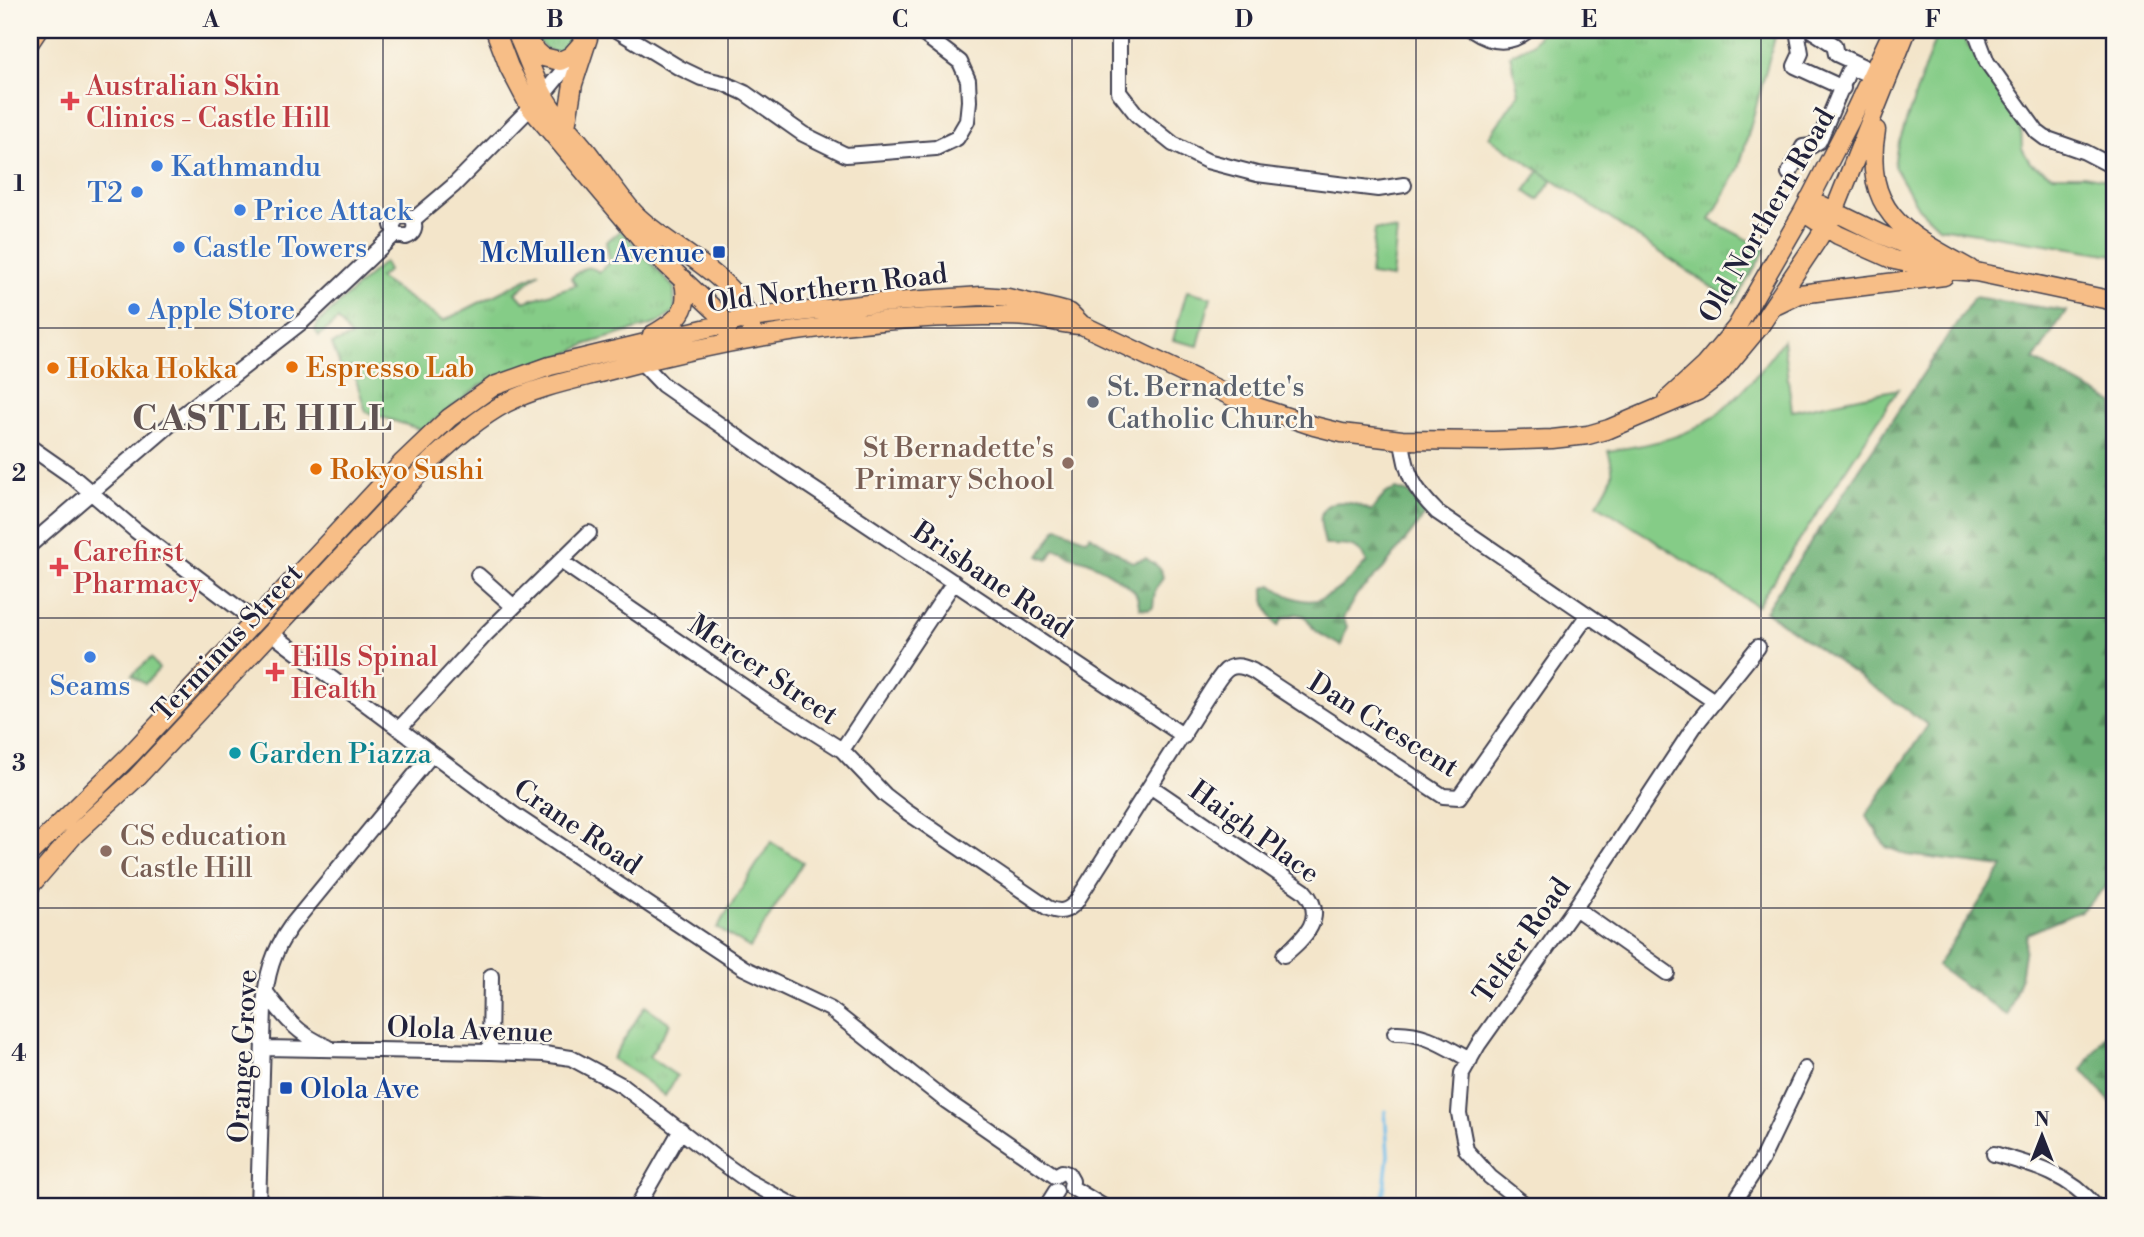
<svg xmlns="http://www.w3.org/2000/svg" width="2144" height="1237" viewBox="0 0 2144 1237" font-family="'Libre Bodoni',serif">
	<defs>
		<pattern id="forest-firs" width="22" height="20" patternUnits="userSpaceOnUse" patternTransform="scale(1.75)"><rect width="22" height="20" fill="#6cb074"/><path d="M5 1l3.5 6h-7zM16 11l3.5 6h-7z" fill="#588f60"/></pattern>
		<pattern id="park-tufts" width="24" height="20" patternUnits="userSpaceOnUse" patternTransform="scale(1.75)"><rect width="24" height="20" fill="#85cc87"/><path d="M3 7l-1-3M5 7V3M7 7l1-3M15 17l-1-3M17 17v-4M19 17l1-3" fill="none" stroke="#73af75"/></pattern>
	</defs>
	<rect width="100%" height="100%" fill="#fbf7ec"/>
	<filter id="ink" filterUnits="userSpaceOnUse"><feTurbulence type="fractalNoise" baseFrequency=".0143" numOctaves="2"/><feDisplacementMap in="SourceGraphic" scale="14" xChannelSelector="R" yChannelSelector="G"/><feConvolveMatrix kernelMatrix="1 2 1 2 8 2 1 2 1" color-interpolation-filters="sRGB"/></filter>
	<filter id="wash" filterUnits="userSpaceOnUse"><feTurbulence type="fractalNoise" baseFrequency=".00686" numOctaves="4" result="noise"/><feDisplacementMap in="SourceGraphic" scale="28" xChannelSelector="R" yChannelSelector="G"/><feGaussianBlur stdDeviation="1.57" result="paint"/><feColorMatrix in="noise" values="0 0 0 0 0 0 0 0 0 0 0 0 0 0 0 0 0 1.4 0 .05"/><feComposite in="paint" operator="in"/></filter>
	<g filter="url(#wash)">
		<rect width="100%" height="100%" fill="#f3e5ca"/>
		<!-- grass -->
		<path fill="#85cc87" stroke="#547761" stroke-width="2" d="M 1938,30 L 1957,30 L 2009,101 L 2021,125 L 2022,148 L 2030,163 L 2053,175 L 2083,175 L 2114,180 L 2114,255 L 1939,227 L 1918,207 L 1894,166 L 1897,148 Z
			M 1541,169 L 1554,178 L 1538,200 L 1525,191 Z
			M 1375,229 L 1397,231 L 1392,278 L 1370,275 Z
			M 1187,291 L 1211,297 L 1198,346 L 1173,340 Z
			M 1783,340 L 1792,411 L 1898,389 L 1757,606 L 1597,504 C 1611,481 1617,477 1608,451 C 1640,446 1678,440 1706,422 C 1737,402 1761,370 1783,340 Z
			M 771,842 L 803,862 L 750,948 L 717,928 Z"/>
		<!-- forest -->
		<path fill="url(#forest-firs)" stroke="#476958" stroke-width="2" d="M 1974,297 L 2066,311 L 2034,360 L 2114,403 L 2114,879 L 2081,911 L 2027,934 L 2020,979 L 2008,1016 L 1937,966 L 2003,867 L 1907,855 L 1886,847 L 1866,815 L 1928,725 L 1765,611 Z
			M 1396,489 L 1409,493 L 1426,514 L 1383,569 L 1357,594 L 1343,618 L 1347,626 L 1341,646 L 1315,631 L 1305,616 L 1296,614 L 1283,618 L 1278,626 C 1270,617 1263,600 1264,588 L 1272,585 C 1315,618 1335,594 1367,562 C 1360,543 1343,545 1325,545 C 1324,536 1319,525 1321,516 C 1325,494 1358,503 1371,511 L 1386,493 Z
			M 1057,528 C 1068,529 1075,537 1086,539 L 1090,535 L 1132,562 L 1146,558 L 1161,569 L 1163,578 L 1155,590 L 1153,607 L 1148,609 L 1140,608 C 1138,603 1138,597 1135,592 C 1131,586 1095,564 1087,561 C 1078,558 1069,558 1062,550 L 1054,549 L 1048,560 L 1039,556 Z
			M 2114,1022 L 2114,1106 L 2082,1070 Z"/>
		<!-- park -->
		<path fill="url(#park-tufts)" stroke="#547761" stroke-width="2" d="M 533,30 L 575,30 L 568,42 L 558,52 C 543,51 538,42 533,30 Z
			M 1543,30 L 1777,30 L 1739,168 L 1710,220 L 1766,249 L 1734,302 L 1489,137 L 1519,93 L 1510,55 L 1532,44 Z
			M 621,230 L 674,288 L 675,311 L 658,323 L 587,344 L 567,354 L 480,386 L 422,430 L 366,412 L 352,367 L 341,369 L 332,344 L 351,337 L 338,320 L 319,336 L 315,330 L 318,323 L 384,262 L 388,271 L 379,278 L 443,321 L 540,272 L 516,293 L 524,302 L 576,285 L 571,278 C 582,269 586,263 599,272 L 610,262 L 606,242 Z
			M 151,658 L 159,669 L 145,684 L 132,675 Z
			M 645,1006 L 670,1023 L 649,1057 L 677,1076 L 665,1096 L 638,1075 L 612,1059 Z"/>
		<g fill="none" stroke-linecap="round" stroke-linejoin="round">
			<!-- stream -->
			<path stroke="#71beeb" stroke-width="3.5" d="M 1382,1207 L 1388,1155 L 1385,1111"/>
		</g>
	</g>
	<g filter="url(#ink)">
		<g fill="none" stroke-linecap="round" stroke-linejoin="round">
			<defs>
				<path id="minor" d="M 617,30 L 678,67 L 701,78 L 723,83 L 745,93 L 803,134 L 846,155 L 936,148 L 957,138 L 967,121 L 969,101 L 968,80 L 960,62 L 918,30
					M 1119,30 L 1119,92 L 1137,115 L 1173,144 L 1207,161 L 1257,174 L 1378,189 L 1404,185
					M 1472,30 C 1491,43 1510,45 1528,30
					M 1800,30 L 1798,36 L 1801,53 L 1795,66 L 1843,88
					M 1811,30 L 1834,45 L 1836,54 L 1864,67
					M 1975,30 L 1987,62 L 2037,132 L 2045,138 L 2085,152 L 2114,167
					M 1789,173 L 1803,147 L 1811,146 L 1819,141 L 1848,72 L 1853,68 L 1872,76
					M 413,220 L 453,186 L 543,95 L 578,52
					M 395,234 L 392,225 L 398,217 L 407,216 L 413,220
					M 395,234 L 406,237 C 414,234 416,228 413,220
					M 641,362 L 663,385 L 773,462 L 1184,736
					M 1402,440 C 1406,474 1413,488 1437,512 L 1714,701
					M 30,447 L 73,477 L 136,531 L 255,621
					M 30,545 L 172,423 L 303,321 L 395,234
					M 562,562 L 766,702 L 842,750 L 885,795 L 907,812 L 1048,908 C 1060,913 1067,912 1076,902 L 1210,692 C 1223,673 1228,658 1253,671 L 1443,796 L 1459,797 L 1587,616
					M 478,575 L 513,606
					M 271,633 L 513,814 L 744,968 L 830,1009 L 945,1100 L 1055,1176
					M 399,729 L 486,634 L 589,533
					M 842,750 L 954,582
					M 1150,786 L 1304,891 C 1328,917 1304,938 1284,955
					M 1575,908 L 1667,973
					M 265,991 C 283,1016 298,1035 328,1047
					M 1395,1033 C 1425,1032 1444,1046 1470,1060
					M 264,1048 L 490,1052 L 544,1054 L 571,1058 L 623,1086 L 717,1159 L 748,1181 L 796,1207
					M 490,1052 L 491,976
					M 1994,1154 C 2033,1165 2069,1174 2096,1207
					M 1055,1176 L 1062,1172 L 1068,1174 L 1072,1181 L 1071,1187
					M 1071,1187 L 1104,1207
					M 258,1207 L 264,1007 C 266,976 273,951 291,926 L 432,754
					M 496,1207 L 507,1205 L 537,1207
					M 637,1207 L 681,1130
					M 1046,1207 L 1056,1191
					M 1528,1207 L 1490,1177 L 1466,1150 L 1459,1113 L 1462,1073 L 1478,1045 L 1575,908 L 1696,724 L 1758,647
					M 1731,1207 L 1761,1161 L 1805,1069"/>
				<path id="major" d="M 495,30 L 509,67 L 530,107 L 648,247 L 718,313 L 726,323 L 727,331
					M 515,30 C 525,51 532,73 543,94 C 555,118 576,136 592,158 C 606,176 618,195 634,213 C 667,248 741,276 751,327
					M 524,40 L 543,57 L 560,61 L 571,56 L 585,40
					M 30,42 L 38,30
					M 566,127 L 573,84 L 588,38
					M 1876,130 C 1862,213 1906,234 1970,269
					M 1809,199 L 1880,234 L 1930,255
					M 1803,212 L 1838,235 L 1894,260 L 1938,269 L 1976,272 L 2114,301
					M 1777,305 L 1800,294 L 1944,276
					M 652,335 C 677,321 692,310 683,279
					M 1667,400 L 1704,366 L 1736,328 L 1803,212 L 1851,119 L 1893,30
					M 30,853 L 131,754 L 403,462 L 449,418 L 494,386 L 550,366 L 749,318 L 878,303 L 982,296 L 1008,298 L 1055,309 L 1070,313 L 1082,325 L 1248,404 L 1314,426 L 1342,433 L 1402,440 L 1493,441 L 1552,439 L 1588,435 L 1609,429 L 1698,391 L 1720,374 L 1759,327 L 1818,239 L 1834,212 L 1907,30
					M 30,886 L 75,834 L 136,778 L 431,461 C 454,440 478,418 506,403 C 537,387 573,380 607,371 C 733,337 852,318 983,316 C 1000,316 1018,315 1036,318 C 1052,320 1066,325 1082,325"/>
			</defs>
			<!-- minor casing -->
			<use href="#minor" stroke="#413f50" stroke-width="18"/>
			<!-- major casing -->
			<use href="#major" stroke="#413f50" stroke-width="21"/>
			<!-- minor -->
			<use href="#minor" stroke="#fff" stroke-width="14"/>
			<!-- major -->
			<use href="#major" stroke="#f7be87" stroke-width="18"/>
		</g>
	</g>
	<!-- grid -->
	<path fill="none" stroke="#22223b" stroke-width="2" stroke-opacity="0.55" d="M 383,30 L 383,1207M 728,30 L 728,1207M 1072,30 L 1072,1207M 1416,30 L 1416,1207M 1761,30 L 1761,1207M 30,328 L 2114,328M 30,618 L 2114,618M 30,908 L 2114,908"/>
	<!-- markers -->
	<g fill="#e0444e" stroke="#fbf7ec" stroke-width="2.5">
		<path d="M66.5 90.5h7v7h7v7h-7v7h-7v-7h-7v-7h7z"/>
		<path d="M55.5 556.5h7v7h7v7h-7v7h-7v-7h-7v-7h7z"/>
		<path d="M271.5 661.5h7v7h7v7h-7v7h-7v-7h-7v-7h7z"/>
	</g>
	<g fill="#3f7fe0" stroke="#fbf7ec" stroke-width="2.5">
		<circle cx="157" cy="166" r="7"/>
		<circle cx="137" cy="192" r="7"/>
		<circle cx="240" cy="210" r="7"/>
		<circle cx="179" cy="247" r="7"/>
		<circle cx="134" cy="309" r="7"/>
		<circle cx="90" cy="657" r="7"/>
	</g>
	<g fill="#1a4fb4" stroke="#fbf7ec" stroke-width="2.5">
		<rect x="712" y="245" width="14" height="14" rx="3.5"/>
		<rect x="279" y="1081" width="14" height="14" rx="3.5"/>
	</g>
	<g fill="#e8710a" stroke="#fbf7ec" stroke-width="2.5">
		<circle cx="292" cy="367" r="7"/>
		<circle cx="53" cy="368" r="7"/>
		<circle cx="316" cy="469" r="7"/>
	</g>
	<circle fill="#6b7280" stroke="#fbf7ec" stroke-width="2.5" cx="1093" cy="402" r="7"/>
	<g fill="#8d6e63" stroke="#fbf7ec" stroke-width="2.5">
		<circle cx="1068" cy="463" r="7"/>
		<circle cx="106" cy="851" r="7"/>
	</g>
	<circle fill="#0f9aa8" stroke="#fbf7ec" stroke-width="2.5" cx="235" cy="753" r="7"/>
	<g text-anchor="middle" stroke-width="5" stroke-linejoin="round" paint-order="stroke">
		<!-- health labels -->
		<g font-size="28" fill="#be3a42" stroke="#fbf7ec" text-anchor="start">
			<text x="86" y="95">Australian Skin<tspan x="86" dy="32">Clinics - Castle Hill</tspan></text>
			<text x="73" y="561">Carefirst<tspan x="73" dy="32">Pharmacy</tspan></text>
			<text x="291" y="666">Hills Spinal<tspan x="291" dy="32">Health</tspan></text>
		</g>
		<!-- shop labels -->
		<g font-size="28" fill="#366cbe" stroke="#fbf7ec" text-anchor="start">
			<text x="171" y="176">Kathmandu</text>
			<text x="123" y="202" text-anchor="end">T2</text>
			<text x="254" y="220">Price Attack</text>
			<text x="193" y="257">Castle Towers</text>
			<text x="148" y="319">Apple Store</text>
			<text x="90" y="695" text-anchor="middle">Seams</text>
		</g>
		<!-- street labels -->
		<g font-size="28" fill="#22223b" stroke="#fbf7ec">
			<text transform="translate(1766 215) rotate(-60)" y="10">Old Northern Road</text>
			<text transform="translate(827 287) rotate(-7)" y="10">Old Northern Road</text>
			<text transform="translate(993 579) rotate(34)" y="10">Brisbane Road</text>
			<text transform="translate(227 642) rotate(-47)" y="10">Terminus Street</text>
			<text transform="translate(764 669) rotate(34)" y="10">Mercer Street</text>
			<text transform="translate(1384 724) rotate(32)" y="10">Dan Crescent</text>
			<text transform="translate(578 826) rotate(34)" y="10">Crane Road</text>
			<text transform="translate(1255 831) rotate(36)" y="10">Haigh Place</text>
			<text transform="translate(1521 940) rotate(-55)" y="10">Telfer Road</text>
			<text transform="translate(470 1029) rotate(2)" y="10">Olola Avenue</text>
			<text transform="translate(242 1056) rotate(-87)" y="10">Orange Grove</text>
		</g>
		<!-- transit labels -->
		<g font-size="28" fill="#164399" stroke="#fbf7ec" text-anchor="end">
			<text x="705" y="262">McMullen Avenue</text>
			<text x="300" y="1098" text-anchor="start">Olola Ave</text>
		</g>
		<!-- food labels -->
		<g font-size="28" fill="#c56008" stroke="#fbf7ec" text-anchor="start">
			<text x="306" y="377">Espresso Lab</text>
			<text x="67" y="378">Hokka Hokka</text>
			<text x="330" y="479">Rokyo Sushi</text>
		</g>
		<!-- worship labels -->
		<g font-size="28" fill="#5b616d" stroke="#fbf7ec" text-anchor="start">
			<text x="1107" y="396">St. Bernadette's<tspan x="1107" dy="32">Catholic Church</tspan></text>
		</g>
		<!-- education labels -->
		<g font-size="28" fill="#785e54" stroke="#fbf7ec" text-anchor="end">
			<text x="1054" y="457">St Bernadette's<tspan x="1054" dy="32">Primary School</tspan></text>
			<text x="120" y="845" text-anchor="start">CS education<tspan x="120" dy="32">Castle Hill</tspan></text>
		</g>
		<!-- culture labels -->
		<g font-size="28" fill="#0d838f" stroke="#fbf7ec" text-anchor="start">
			<text x="249" y="763">Garden Piazza</text>
		</g>
		<!-- district labels -->
		<g font-size="35" font-weight="bold" letter-spacing="2" fill="#605353" stroke="#fbf7ec">
			<text x="263" y="430">CASTLE HILL</text>
		</g>
	</g>
	<!-- margin -->
	<rect width="2144" height="1237" fill="none" stroke="#fbf7ec" stroke-width="77"/>
	<!-- north arrow -->
	<g transform="translate(2042 1136)" stroke="#fbf7ec" stroke-width="5" paint-order="stroke">
	<path d="M0-5L12 26L0 18L-12 26Z" fill="#22223b"/>
	<text y="-10" font-size="19" font-weight="bold" text-anchor="middle" fill="#22223b">N</text>
	</g>
	<rect x="38" y="38" width="2068" height="1160" fill="none" stroke="#22223b" stroke-width="2.5"/>
	<g font-size="23" text-anchor="middle" font-weight="bold" fill="#22223b">
		<text x="211" y="27">A</text>
		<text x="555" y="27">B</text>
		<text x="900" y="27">C</text>
		<text x="1244" y="27">D</text>
		<text x="1589" y="27">E</text>
		<text x="1933" y="27">F</text>
		<text x="19" y="191">1</text>
		<text x="19" y="481">2</text>
		<text x="19" y="771">3</text>
		<text x="19" y="1061">4</text>
	</g>
</svg>
